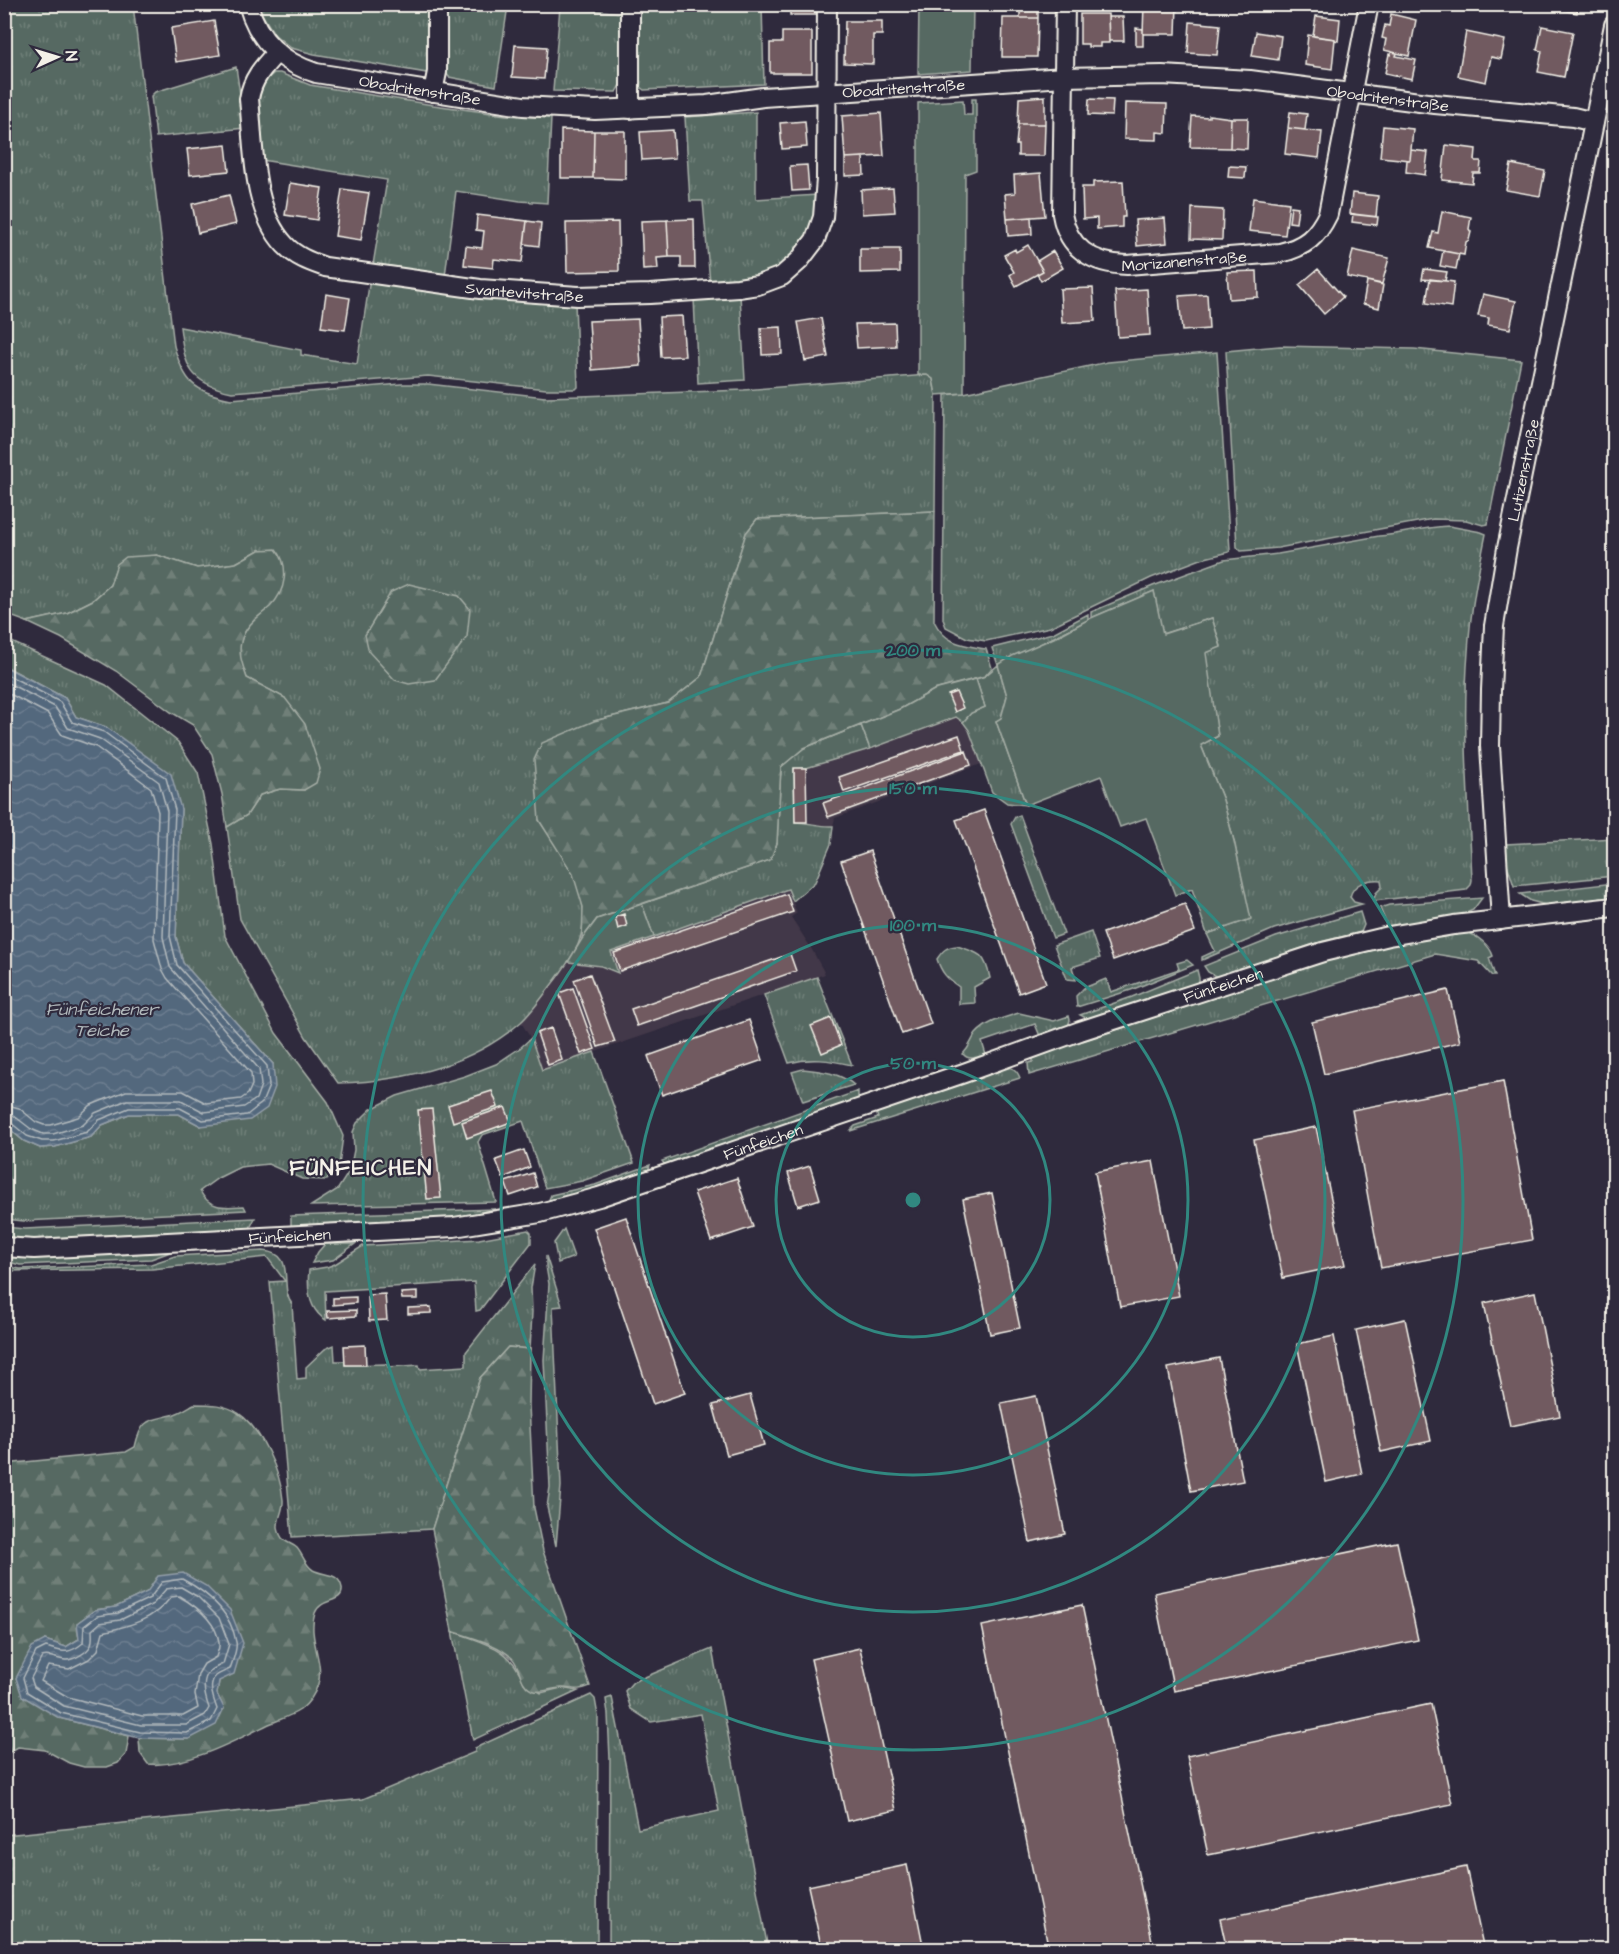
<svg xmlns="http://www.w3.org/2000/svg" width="1619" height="1954" viewBox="0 0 1619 1954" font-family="'Architects Daughter',sans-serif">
	<defs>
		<pattern id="grass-tufts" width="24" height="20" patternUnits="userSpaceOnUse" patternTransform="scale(1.5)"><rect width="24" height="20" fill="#566962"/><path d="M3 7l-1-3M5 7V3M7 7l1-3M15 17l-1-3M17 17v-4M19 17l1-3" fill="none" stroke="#6f7f78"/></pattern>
		<pattern id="forest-firs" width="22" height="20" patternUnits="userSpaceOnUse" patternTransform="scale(1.5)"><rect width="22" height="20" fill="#566962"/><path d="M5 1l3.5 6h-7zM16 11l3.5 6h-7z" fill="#6f7f78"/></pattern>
		<pattern id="water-waves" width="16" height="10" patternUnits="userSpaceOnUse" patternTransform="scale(1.5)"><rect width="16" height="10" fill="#52677d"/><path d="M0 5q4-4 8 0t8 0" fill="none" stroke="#6c7d8f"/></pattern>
	</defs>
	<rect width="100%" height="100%" fill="#2f2a3d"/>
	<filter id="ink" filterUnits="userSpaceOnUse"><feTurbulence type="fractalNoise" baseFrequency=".0167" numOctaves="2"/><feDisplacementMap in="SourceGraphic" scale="12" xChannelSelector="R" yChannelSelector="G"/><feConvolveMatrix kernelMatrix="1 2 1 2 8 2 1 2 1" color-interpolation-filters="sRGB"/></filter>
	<g filter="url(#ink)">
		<!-- built -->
		<path fill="#433848" d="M 956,717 L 969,730 L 981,764 L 835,818 L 833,826 L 826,826 L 807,822 L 795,822 L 794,768 L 806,768 L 870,749 Z
			M 788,889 L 797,913 L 791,917 L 811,948 L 825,974 L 542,1070 L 531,1039 L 521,1022 L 568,962 L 601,966 L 617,972 L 611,952 Z"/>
		<!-- grass -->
		<path fill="url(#grass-tufts)" stroke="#a5ada5" stroke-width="1.5" d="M 5,5 L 133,5 L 174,346 C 184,382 194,392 231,399 L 401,384 L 428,384 L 545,397 L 581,396 L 744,390 L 927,375 L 933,379 L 936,395 L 935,511 L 757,519 L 746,533 L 701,677 L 668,703 L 594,721 L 539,820 C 556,847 581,876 583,909 C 585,942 574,954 556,979 C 545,993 534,1010 521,1022 C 471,1066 403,1081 338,1083 L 306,1037 L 240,919 L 227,827 L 247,815 L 260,795 L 280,789 L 304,790 L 285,698 L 247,678 C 245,672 242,666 240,660 C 235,635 254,619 271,605 L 259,550 L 236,563 L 197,568 L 157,555 L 117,565 L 110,585 L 93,600 L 67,613 L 27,622 L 5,614 Z
			M 259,5 L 428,5 L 427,73 L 314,54 L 291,48 L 275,35 L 261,13 Z
			M 444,5 L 508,5 L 496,86 L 449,77 L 443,69 Z
			M 637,5 L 762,5 L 764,84 L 644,90 L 636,84 Z
			M 560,7 L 622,13 L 621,83 L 616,92 L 553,91 Z
			M 236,67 L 245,128 L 156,137 L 151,96 L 155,92 Z
			M 274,73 L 280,73 L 310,85 L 433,105 L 506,115 L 551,118 L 547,203 L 520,201 L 456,191 L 445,276 L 373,265 L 387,180 L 262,160 L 257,101 L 258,87 Z
			M 756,112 L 756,199 L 817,195 L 815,220 L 808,238 L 778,271 L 758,277 L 710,283 L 703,201 L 690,201 L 685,117 Z
			M 370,279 L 575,302 L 578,387 L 576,389 L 546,389 L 428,376 L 232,392 C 189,383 185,367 180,327 L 301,350 L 301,355 L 357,364 Z
			M 740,295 L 745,380 L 698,383 L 694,299 Z
			M 1280,346 L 1414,349 L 1521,360 L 1488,524 L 1483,525 L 1466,520 L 1433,519 L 1278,548 L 1241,551 L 1237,547 L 1226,351 Z
			M 1217,352 L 1230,550 L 1229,552 L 1201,559 L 1151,578 L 1050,627 L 986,641 L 967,638 L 946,627 L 943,619 L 945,395 L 964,393 L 1108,362 Z
			M 1449,526 L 1481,532 L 1486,534 C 1478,573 1470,612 1468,652 C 1462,727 1469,804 1472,880 L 1471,885 L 1466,890 L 1373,901 L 1376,893 L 1382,887 L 1381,880 C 1368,879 1353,883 1350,897 L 1354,902 L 1362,904 L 1274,929 L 1202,960 L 1202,957 L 1215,951 L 1207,934 L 1250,919 L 1234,841 L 1223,800 L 1201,745 L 1218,736 L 1205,652 L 1221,646 L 1212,618 L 1162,634 L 1154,591 L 1091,618 L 1091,612 L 1153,586 L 1224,560 L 1278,554 L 1379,536 C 1403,534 1425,527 1449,526 Z
			M 1088,614 L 1088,620 L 998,665 L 1007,696 L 1001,719 L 996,721 L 1026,805 L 1007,803 L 992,792 L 969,730 L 963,722 L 971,713 L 985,707 L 976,679 L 985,676 L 998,665 L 992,648 L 1053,633 Z
			M 5,639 L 106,685 L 178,742 L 198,773 L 213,844 L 225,936 L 276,1033 L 328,1102 L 343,1136 L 339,1165 L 327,1180 L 302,1179 L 268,1164 L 240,1167 L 218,1178 L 200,1191 C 210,1210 226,1207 244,1206 L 246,1210 L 24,1221 L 5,1219 L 4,1125 L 24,1141 L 40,1148 L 55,1147 L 91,1137 L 102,1125 L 129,1114 L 179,1114 L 201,1126 L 273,1064 L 183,963 L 176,937 L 181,809 L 106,727 L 76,717 L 65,698 L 5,666 Z
			M 861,725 L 870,749 L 806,768 L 794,769 L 795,822 C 808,822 821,827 833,826 L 831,844 L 815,882 L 793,901 L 788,889 L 654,937 L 642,904 L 770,860 L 777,843 L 781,767 L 804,748 Z
			M 1020,815 L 1064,934 L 1053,938 L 1011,824 L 1015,817 Z
			M 1614,838 L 1614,876 L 1514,886 L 1507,864 L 1506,844 Z
			M 1614,883 L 1614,897 L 1546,905 L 1531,901 L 1520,894 Z
			M 1482,898 L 1473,910 L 1460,916 L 1387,926 L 1380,908 L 1389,905 Z
			M 1360,912 L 1364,925 L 1361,932 L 1320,942 L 1217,977 L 1208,972 L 1204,966 L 1276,937 Z
			M 1091,932 L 1100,958 L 1072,967 L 1076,980 L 1067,979 L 1054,945 Z
			M 1466,932 C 1476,935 1490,945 1493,956 L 1489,958 L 1495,976 L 1492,976 L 1478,961 L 1435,954 L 1029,1075 L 1028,1063 L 1033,1062 L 1033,1057 L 1325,961 L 1392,944 Z
			M 1187,960 L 1193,965 L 1131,990 L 1077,1007 L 1076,996 L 1084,988 L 1106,979 L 1111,992 L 1179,969 L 1177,963 Z
			M 1197,970 L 1199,978 L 1199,983 L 1090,1020 L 1080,1015 L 1132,997 Z
			M 817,977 L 852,1065 C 830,1060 811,1057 789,1063 L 764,995 Z
			M 1019,1013 L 1054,1021 L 1069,1016 L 1070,1020 L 1068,1026 L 1040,1036 L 1035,1024 L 982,1042 L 986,1055 C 978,1057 968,1061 963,1054 C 971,1046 970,1041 976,1034 C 988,1021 1003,1018 1019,1013 Z
			M 531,1038 L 542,1070 L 594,1052 L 634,1163 L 582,1181 L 545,1188 L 523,1121 L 482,1135 L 478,1142 L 496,1202 L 311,1206 L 338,1189 L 350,1170 L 354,1150 L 353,1132 L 357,1123 L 371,1109 L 397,1096 L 465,1076 L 496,1064 L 520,1048 Z
			M 1005,1067 C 1013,1067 1017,1070 1020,1078 L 850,1131 L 855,1126 L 878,1118 L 876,1112 Z
			M 803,1069 C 822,1071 840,1073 854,1085 L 803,1101 L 792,1072 Z
			M 858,1091 L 858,1099 L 665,1165 L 662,1161 Z
			M 650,1165 L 648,1171 L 597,1189 L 548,1202 L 551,1195 L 595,1185 Z
			M 495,1209 L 455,1218 L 295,1229 L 291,1225 L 291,1216 Z
			M 255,1218 L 250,1228 L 37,1239 L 5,1238 L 5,1227 L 25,1229 Z
			M 564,1229 L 574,1257 L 558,1263 L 554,1243 Z
			M 528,1230 L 531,1233 L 531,1243 L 480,1310 L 476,1311 L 474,1282 L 325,1291 L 326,1320 C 309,1310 307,1288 309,1270 L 327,1267 L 335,1264 L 363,1246 L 479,1239 Z
			M 325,1244 L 355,1244 L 333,1260 L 312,1263 L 318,1252 Z
			M 176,1250 L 151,1259 L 20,1265 L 5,1261 L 5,1256 Z
			M 263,1251 C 298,1253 278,1287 292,1304 L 297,1379 L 306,1378 L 306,1367 L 325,1349 L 334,1345 L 335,1361 L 345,1361 L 345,1365 L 387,1364 L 388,1367 L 419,1365 L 420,1369 L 466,1366 L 466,1352 L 535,1264 L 531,1288 L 532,1312 L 530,1349 L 508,1347 L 480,1378 L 432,1529 L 292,1537 L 270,1282 L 285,1281 L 267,1257 L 152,1269 L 5,1271 L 5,1266 L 20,1269 L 151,1264 L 175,1256 Z
			M 546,1256 L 562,1306 L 553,1307 L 561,1486 L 556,1546 L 547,1507 L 550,1487 L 544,1360 L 549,1284 L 546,1266 Z
			M 452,1631 C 485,1644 511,1646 524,1683 L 541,1693 L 561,1688 L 578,1691 L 473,1740 Z
			M 712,1649 L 768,1949 L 609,1949 L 610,1759 L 608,1714 L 606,1699 L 612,1697 L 638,1829 L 719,1811 L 701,1714 L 651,1722 L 631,1709 L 625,1691 L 633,1682 Z
			M 591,1695 L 595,1699 L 598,1716 L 597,1949 L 5,1949 L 5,1835 L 363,1799 L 475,1752 L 475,1748 Z"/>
		<!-- forest -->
		<path fill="url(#forest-firs)" stroke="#a5ada5" stroke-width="1.5" d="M 935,511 L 934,621 C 945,644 962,645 986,649 L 992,668 L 985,676 L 934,690 L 900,709 L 804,748 L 781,767 L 777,843 L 770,860 L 597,919 L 582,939 L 583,907 L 573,874 L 539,820 L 534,760 L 542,743 L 594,721 L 668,703 L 701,677 L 746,533 L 757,519 Z
			M 276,549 C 290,566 286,591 270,607 C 258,617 245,625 241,642 C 238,654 243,666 247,678 L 285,698 L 305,724 L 320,769 L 316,783 L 304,790 L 280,789 L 260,795 L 247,815 L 227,827 L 222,794 L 212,754 L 193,725 L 171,712 L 116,671 L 61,638 L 27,622 L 67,613 L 93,600 L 110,585 L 117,564 L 126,557 L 157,555 L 197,568 L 236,563 L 259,550 Z
			M 409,584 L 459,596 L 470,609 L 467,637 L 435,680 L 409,684 L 395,680 L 369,652 L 365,635 L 391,592 Z
			M 508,1347 L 530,1349 L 529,1405 L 534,1508 L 543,1551 L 590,1686 C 577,1691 576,1689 563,1688 C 549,1687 534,1699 524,1683 C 519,1675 519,1665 512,1658 C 497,1643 471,1638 452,1631 L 432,1529 L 480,1378 Z
			M 194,1404 C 210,1404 225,1404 238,1413 C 261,1428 281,1473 283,1500 C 284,1515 272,1523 282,1538 C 286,1543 293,1544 297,1548 C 303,1555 305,1565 313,1570 C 324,1576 339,1572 342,1588 C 344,1604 321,1597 315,1613 C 307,1638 325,1662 318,1684 C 315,1694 309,1703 300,1710 C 291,1716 278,1720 267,1725 C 235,1741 184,1768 148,1764 L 140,1753 L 139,1738 L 189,1739 L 224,1709 L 217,1694 L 219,1681 L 147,1592 L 116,1607 L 95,1610 L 77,1623 L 79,1639 L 66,1647 L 45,1640 L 59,1718 L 129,1736 L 126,1754 L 118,1763 L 107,1767 L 84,1767 L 69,1763 L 45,1750 L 18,1747 L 6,1754 L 5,1760 L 5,1464 L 126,1452 L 135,1447 C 141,1419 148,1421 172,1415 C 180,1413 187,1408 194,1404 Z"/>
		<!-- green -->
		<path fill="#566962" stroke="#a5ada5" stroke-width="1.5" d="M 919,5 L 973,5 L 972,70 L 918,74 Z
			M 972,99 L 976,99 L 976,170 L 965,174 L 964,393 L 936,395 L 933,379 L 927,375 L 918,375 L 918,103 L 963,100 L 964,115 L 972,115 Z
			M 1154,591 L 1163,634 L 1212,618 L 1221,647 L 1206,653 L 1218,736 L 1201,745 L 1223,800 L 1234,841 L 1251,919 L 1207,934 L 1192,889 L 1175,895 L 1146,818 L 1120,827 L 1101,776 L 1026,805 L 996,721 L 1001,718 L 1007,696 L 998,665 L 1012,656 L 1056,637 L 1091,618 Z
			M 976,679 L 985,707 L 971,713 L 963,722 L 956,717 L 870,749 L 861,725 L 900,709 L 934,690 Z
			M 642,904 L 654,937 L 611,952 L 618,973 L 601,966 L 568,962 L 582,939 L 597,919 Z
			M 957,946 C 980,953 985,954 990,978 L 974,987 L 975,1003 L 959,1004 L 959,987 C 947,979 941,972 937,959 C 943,950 946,947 957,946 Z"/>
		<!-- water -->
		<path fill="url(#water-waves)" stroke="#939ea8" stroke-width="1.5" d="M 4,666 L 65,698 L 76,717 L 106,727 L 171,774 L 181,809 L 176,937 L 183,963 L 273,1064 L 275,1087 L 267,1108 L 250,1120 L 201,1126 L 179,1114 L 129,1114 L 102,1125 L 91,1137 L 55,1147 L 40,1148 L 24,1141 L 5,1125 Z
			M 183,1573 L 206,1586 L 230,1610 L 243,1643 L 234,1674 L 219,1681 L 217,1694 L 224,1708 L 216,1725 L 189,1739 L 139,1738 L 59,1718 L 22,1696 L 16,1678 L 32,1647 L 45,1640 L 66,1647 L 79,1639 L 77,1623 L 95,1610 L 116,1607 L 147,1592 L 158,1576 Z"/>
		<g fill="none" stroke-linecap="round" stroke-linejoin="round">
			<!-- shore -->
			<path stroke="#b3babd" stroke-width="1.5" d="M 4,673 L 60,702 L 72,722 L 104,732 L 166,778 L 175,810 L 170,936 L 177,965 L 267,1066 L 269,1086 L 262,1103 L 247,1115 L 203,1120 L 180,1108 L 129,1108 L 99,1120 L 87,1132 L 54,1141 L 42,1141 L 27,1136 L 10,1122 L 4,1121
				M 4,681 L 55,707 L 68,728 L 100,739 L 159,782 L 167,811 L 163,937 L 170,967 L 259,1069 L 261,1085 L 256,1099 L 244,1107 L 204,1112 L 181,1100 L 127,1100 L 95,1113 L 83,1125 L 53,1134 L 43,1134 L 31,1129 L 13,1115 L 4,1113
				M 4,691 L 48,714 L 62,735 L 96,747 L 151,788 L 158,812 L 154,939 L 162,969 L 167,978 L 251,1073 L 252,1085 L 248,1094 L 241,1099 L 206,1103 L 183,1091 L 126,1091 L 91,1105 L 78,1117 L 51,1125 L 44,1125 L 36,1122 L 19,1108 L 4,1104
				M 182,1579 C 207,1592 231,1612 236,1642 C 238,1649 232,1662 230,1669 C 226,1671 220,1673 216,1676 C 207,1684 214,1700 217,1709 L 211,1721 L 187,1733 L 140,1732 L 61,1713 L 27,1692 L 23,1678 L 36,1652 L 46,1647 C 64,1652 68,1655 83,1643 L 84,1626 L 97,1616 L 118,1613 L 150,1598 L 162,1582 Z
				M 181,1587 L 198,1597 L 219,1618 L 229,1644 L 223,1664 C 219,1666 214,1668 210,1671 C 200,1680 205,1697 209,1708 L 205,1715 L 186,1725 L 141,1725 L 64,1706 L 34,1687 L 31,1678 L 42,1657 C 51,1654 57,1660 66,1660 C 74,1660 88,1652 91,1645 C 93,1640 92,1635 92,1630 L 100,1623 L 120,1620 L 153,1604 L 166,1589 Z
				M 179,1596 C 196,1606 217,1622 219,1643 C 220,1648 217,1653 216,1657 L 204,1664 L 198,1674 L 195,1695 L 198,1708 L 183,1716 L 142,1716 L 68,1697 L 41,1681 L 48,1666 L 69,1669 L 89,1659 L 98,1650 L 103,1632 C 129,1626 154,1620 171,1597 Z"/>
		</g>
		<!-- building -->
		<path fill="#715a61" stroke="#f4f1e8" stroke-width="1.5" d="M 790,4 L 815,4 L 815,15 L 790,15 Z
			M 1144,4 L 1177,4 L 1176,34 L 1143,34 Z
			M 1549,4 L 1578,4 L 1577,13 L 1548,8 Z
			M 1020,7 L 1038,7 L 1038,18 L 1020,18 Z
			M 1080,14 L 1108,14 L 1109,43 L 1100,43 L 1100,47 L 1088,47 L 1088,44 L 1080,44 Z
			M 1391,14 L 1416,20 L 1409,56 L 1384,50 L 1386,39 L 1382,38 L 1385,25 L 1389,26 Z
			M 1316,16 L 1340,19 L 1338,41 L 1335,40 L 1335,39 L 1313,36 Z
			M 1108,17 L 1123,17 L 1124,41 L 1109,41 Z
			M 1003,18 L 1038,18 L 1037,57 L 1002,57 Z
			M 214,21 L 220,55 L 176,62 L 171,28 Z
			M 845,21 L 882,21 L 882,35 L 873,35 L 873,64 L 844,63 Z
			M 1190,22 L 1220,25 L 1217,55 L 1188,53 Z
			M 1542,26 L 1573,32 L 1564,77 L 1538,72 L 1542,51 L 1537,50 Z
			M 1136,28 L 1143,29 L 1143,46 L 1136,46 Z
			M 782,32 L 812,32 L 812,73 L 770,73 L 770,43 L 782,43 Z
			M 1256,32 L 1281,36 L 1278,60 L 1252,56 Z
			M 1466,32 L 1505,40 L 1501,59 L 1491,57 L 1486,82 L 1458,76 Z
			M 1308,35 L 1335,39 L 1332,69 L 1305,65 Z
			M 515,45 L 547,47 L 544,79 L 512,77 Z
			M 1391,52 L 1397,53 L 1396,56 L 1416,60 L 1412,79 L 1385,73 L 1389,54 L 1391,55 Z
			M 1045,96 L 1045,124 L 1018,124 L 1019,98 Z
			M 1089,99 L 1113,100 L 1112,116 L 1088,115 Z
			M 1125,103 L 1167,104 L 1166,133 L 1157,132 L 1157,140 L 1124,139 Z
			M 1290,112 L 1307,114 L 1305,130 L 1288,128 Z
			M 881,113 L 884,156 L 845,158 L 842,116 Z
			M 1209,115 L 1231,118 L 1230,148 L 1190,147 L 1192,116 L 1209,117 Z
			M 1231,118 L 1248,118 L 1247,149 L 1230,148 Z
			M 805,121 L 807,147 L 782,149 L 780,123 Z
			M 1018,124 L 1045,124 L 1044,156 L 1018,156 L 1018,145 L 1016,145 Z
			M 1383,126 L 1413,129 L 1410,160 L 1380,157 Z
			M 1288,128 L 1322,132 L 1319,158 L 1285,154 Z
			M 561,130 L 594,131 L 593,178 L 561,178 Z
			M 673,130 L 675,158 L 642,160 L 640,132 Z
			M 594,131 L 625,131 L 625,179 L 593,178 Z
			M 226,145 L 229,171 L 190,175 L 187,149 Z
			M 1446,145 L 1476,149 L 1475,161 L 1481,161 L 1480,173 L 1473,173 L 1472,183 L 1442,180 Z
			M 1411,150 L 1428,152 L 1425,175 L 1406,172 L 1407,160 L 1410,160 Z
			M 863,157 L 864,175 L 845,176 L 845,158 Z
			M 1511,164 L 1545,171 L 1540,196 L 1506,190 Z
			M 807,165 L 809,190 L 792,191 L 790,166 Z
			M 1229,166 L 1246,167 L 1245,178 L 1228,177 Z
			M 1041,173 L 1045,216 L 1007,219 L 1005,194 L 1015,193 L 1014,175 Z
			M 1123,181 L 1125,217 L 1122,217 L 1122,227 L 1097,229 L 1097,218 L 1083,219 L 1082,187 L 1093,187 L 1093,182 Z
			M 290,183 L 322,188 L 317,220 L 285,215 Z
			M 893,188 L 895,212 L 862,214 L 861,190 Z
			M 342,189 L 369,193 L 361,240 L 335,236 Z
			M 1352,193 L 1378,196 L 1376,217 L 1350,214 Z
			M 229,195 L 236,224 L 198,233 L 192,204 Z
			M 1253,198 L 1289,203 L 1285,235 L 1249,231 Z
			M 1291,206 L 1298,207 L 1296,223 L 1289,222 Z
			M 1192,208 L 1223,210 L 1222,240 L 1191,239 Z
			M 1442,211 L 1471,217 L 1469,229 L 1471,232 L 1469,240 L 1466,242 L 1464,255 L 1429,248 L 1433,232 L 1438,233 Z
			M 1353,214 L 1378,217 L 1377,225 L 1352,222 Z
			M 477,215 L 527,221 L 522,262 L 494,259 L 493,268 L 464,265 L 466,246 L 482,248 L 484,231 L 476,230 Z
			M 1031,217 L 1032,234 L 1008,236 L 1007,219 Z
			M 1165,218 L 1167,243 L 1137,246 L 1135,220 Z
			M 694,219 L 695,268 L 681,268 L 681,257 L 669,257 L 667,220 Z
			M 667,220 L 669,257 L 657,258 L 658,269 L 643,270 L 641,221 Z
			M 527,221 L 541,223 L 539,246 L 524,244 Z
			M 618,222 L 619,271 L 567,272 L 566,223 Z
			M 1028,245 L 1043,271 L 1016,286 L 1010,275 L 1014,272 L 1004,255 L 1015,249 L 1016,252 Z
			M 860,249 L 900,249 L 900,272 L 860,273 Z
			M 1353,250 L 1389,258 L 1382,284 L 1347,277 Z
			M 1053,251 L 1063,268 L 1041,281 L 1037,274 L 1043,271 L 1037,261 Z
			M 1443,251 L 1459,254 L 1456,269 L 1440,266 Z
			M 1318,269 L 1343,297 L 1324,314 L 1299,285 Z
			M 1424,269 L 1447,272 L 1445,281 L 1422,279 Z
			M 1257,271 L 1258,297 L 1229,299 L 1227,272 Z
			M 1430,279 L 1454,282 L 1451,307 L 1426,303 Z
			M 1367,281 L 1383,285 L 1379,308 L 1363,304 Z
			M 1093,288 L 1095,321 L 1062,323 L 1060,289 Z
			M 1147,289 L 1150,335 L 1118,337 L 1115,291 Z
			M 326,294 L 350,298 L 345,330 L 321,327 Z
			M 1207,294 L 1209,329 L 1182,331 L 1179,296 Z
			M 1483,294 L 1516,301 L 1510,329 L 1488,325 L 1489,318 L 1478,316 Z
			M 682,316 L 685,356 L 661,357 L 659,317 Z
			M 821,318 L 828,357 L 805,361 L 798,322 Z
			M 638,319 L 641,366 L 592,370 L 589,321 Z
			M 895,323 L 896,346 L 857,348 L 855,324 Z
			M 781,327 L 782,354 L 762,355 L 761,328 Z
			M 956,692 L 963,708 L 955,712 L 948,695 Z
			M 959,735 L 964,750 L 844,792 L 839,777 Z
			M 966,751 L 971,765 L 828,817 L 823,803 Z
			M 794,768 L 806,768 L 807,822 L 795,822 Z
			M 984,810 L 1046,983 L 1019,993 L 956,820 Z
			M 870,851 L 931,1024 L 902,1034 L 841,861 Z
			M 787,894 L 793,912 L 620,971 L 614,953 Z
			M 1185,904 L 1195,931 L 1113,960 L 1103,933 Z
			M 624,914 L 627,926 L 618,929 L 615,917 Z
			M 790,954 L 796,971 L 637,1026 L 631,1009 Z
			M 590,974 L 615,1042 L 598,1047 L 574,980 Z
			M 573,988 L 595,1049 L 581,1054 L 559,993 Z
			M 1448,990 L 1460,1042 L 1324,1074 L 1312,1022 Z
			M 831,1018 L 841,1045 L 822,1053 L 811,1026 Z
			M 749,1020 L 763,1060 L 662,1095 L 648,1056 Z
			M 551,1028 L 562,1060 L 548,1065 L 537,1033 Z
			M 1503,1081 L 1532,1240 L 1381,1268 L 1352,1110 Z
			M 492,1091 L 498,1107 L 453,1122 L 448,1105 Z
			M 505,1107 L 511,1122 L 467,1138 L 462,1122 Z
			M 432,1109 L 441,1198 L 427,1199 L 418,1110 Z
			M 1316,1127 L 1345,1265 L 1283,1278 L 1254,1140 Z
			M 524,1150 L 530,1167 L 503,1178 L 496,1160 Z
			M 1153,1161 L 1179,1296 L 1120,1307 L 1095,1172 Z
			M 810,1166 L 820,1199 L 798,1206 L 788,1173 Z
			M 533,1173 L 537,1187 L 510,1196 L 505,1182 Z
			M 737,1178 L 753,1227 L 711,1241 L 694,1192 Z
			M 992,1193 L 1020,1328 L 990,1334 L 963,1199 Z
			M 626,1217 L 685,1393 L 653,1404 L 594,1228 Z
			M 418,1292 L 418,1299 L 402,1299 L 401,1293 Z
			M 1535,1292 L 1560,1416 L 1510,1426 L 1484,1303 Z
			M 385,1294 L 387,1320 L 369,1321 L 368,1295 Z
			M 356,1297 L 356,1303 L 333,1305 L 333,1298 Z
			M 431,1307 L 431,1313 L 408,1314 L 408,1308 Z
			M 356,1310 L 356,1316 L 328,1318 L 327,1311 Z
			M 1405,1319 L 1431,1441 L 1381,1452 L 1356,1330 Z
			M 1334,1336 L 1362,1474 L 1326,1482 L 1297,1344 Z
			M 365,1345 L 366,1365 L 345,1365 L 344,1346 Z
			M 1219,1358 L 1243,1481 L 1191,1491 L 1168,1368 Z
			M 750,1395 L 764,1445 L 727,1455 L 713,1405 Z
			M 1036,1396 L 1065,1534 L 1030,1542 L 1001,1403 Z
			M 1397,1542 L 1418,1640 L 1174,1691 L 1154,1593 Z
			M 1082,1605 L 1154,1950 L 1049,1950 L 982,1626 Z
			M 860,1648 L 896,1810 L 847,1821 L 811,1659 Z
			M 1431,1704 L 1452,1804 L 1208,1855 L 1187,1756 Z
			M 907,1865 L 924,1950 L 822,1950 L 808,1886 Z
			M 1466,1867 L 1484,1950 L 1227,1950 L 1220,1919 Z"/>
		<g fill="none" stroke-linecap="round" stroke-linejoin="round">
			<defs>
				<g id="minor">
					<path id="s1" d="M 248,4 C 258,41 281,62 316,73 L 523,106 L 595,110 L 707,105 L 763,97 L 1064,77 L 1162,75 L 1250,80 L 1435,104 L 1573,117 L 1594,122"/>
					<path id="s2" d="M 1065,4 L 1062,214 C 1068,249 1093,264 1127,265 L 1280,253 C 1305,247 1317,237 1328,214 L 1369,4"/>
					<path id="s3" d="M 277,52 C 263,67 252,79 249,99 C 254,145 251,209 285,245 C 296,257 311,262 325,267 L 480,289 L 578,296 L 650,294 L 738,288 L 758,285 L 782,276 L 799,261 L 815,240 L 823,217 L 826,179 L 827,4"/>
					<path d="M 433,92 L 437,72 L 437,4"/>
					<path d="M 630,109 L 630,4"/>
					<path id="s4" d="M 1501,920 L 1490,746 L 1491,690 L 1494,626 L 1507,548 L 1614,25"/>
					<path id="s5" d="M 4,1247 L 34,1249 L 454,1227 L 540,1213 L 599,1197 L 964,1073 L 1080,1031 L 1323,952 L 1389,936 L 1454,925 L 1614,907"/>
				</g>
			</defs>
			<!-- minor casing -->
			<use href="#minor" stroke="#f4f1e8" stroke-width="22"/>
			<!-- minor -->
			<use href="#minor" stroke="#2f2a3d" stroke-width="18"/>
		</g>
	</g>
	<!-- distance rings -->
	<g fill="none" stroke="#318880" stroke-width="3">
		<circle cx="913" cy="1200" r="137"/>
		<circle cx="913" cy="1200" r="275"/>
		<circle cx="913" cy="1200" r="412"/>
		<circle cx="913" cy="1200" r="550"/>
	</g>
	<g text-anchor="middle" stroke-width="4.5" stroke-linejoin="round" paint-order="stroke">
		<!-- street labels -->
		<g font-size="16" fill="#f4f1e8" stroke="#2f2a3d">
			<text dy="6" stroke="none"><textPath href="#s1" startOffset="693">Obodritenstraße</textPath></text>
			<text dy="6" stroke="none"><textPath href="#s1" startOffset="207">Obodritenstraße</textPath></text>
			<text dy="6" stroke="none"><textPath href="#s1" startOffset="1179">Obodritenstraße</textPath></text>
			<text dy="6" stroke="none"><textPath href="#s2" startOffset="358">Morizanenstraße</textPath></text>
			<text dy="6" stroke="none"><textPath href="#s3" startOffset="456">Svantevitstraße</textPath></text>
			<text dy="6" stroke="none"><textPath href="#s4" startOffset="453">Lutizenstraße</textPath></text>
			<text dy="6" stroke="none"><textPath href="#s5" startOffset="1258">Fünfeichen</textPath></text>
			<text dy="6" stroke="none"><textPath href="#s5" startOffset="772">Fünfeichen</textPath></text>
			<text dy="6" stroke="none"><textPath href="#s5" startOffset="286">Fünfeichen</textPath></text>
		</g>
		<!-- water labels -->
		<g font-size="18" font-style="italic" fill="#b3babd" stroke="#2f2a3d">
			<text x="102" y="1015">Fünfeichener<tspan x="102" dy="21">Teiche</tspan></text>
		</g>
		<!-- district labels -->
		<g font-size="22" font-weight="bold" letter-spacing="1.5" fill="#f4f1e8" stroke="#2f2a3d">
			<text x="361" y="1175">FÜNFEICHEN</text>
		</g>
	</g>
	<circle cx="913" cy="1200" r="9" fill="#318880" stroke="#2f2a3d" stroke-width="3"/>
	<g font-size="18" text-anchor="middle" font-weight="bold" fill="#318880" stroke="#2f2a3d" stroke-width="4.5" stroke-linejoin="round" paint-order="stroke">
		<text x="913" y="656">200 m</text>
		<text x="913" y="794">150 m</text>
		<text x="913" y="931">100 m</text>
		<text x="913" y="1069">50 m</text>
	</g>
	<!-- margin -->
	<rect width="1619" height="1954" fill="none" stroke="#2f2a3d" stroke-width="24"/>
	<rect x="12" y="12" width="1595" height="1930" fill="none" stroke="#f4f1e8" stroke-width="2" filter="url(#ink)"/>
	<!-- north arrow -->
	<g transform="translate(57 57) rotate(86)" stroke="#2f2a3d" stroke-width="4.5" paint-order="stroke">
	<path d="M0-4.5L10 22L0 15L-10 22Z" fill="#f4f1e8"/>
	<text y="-9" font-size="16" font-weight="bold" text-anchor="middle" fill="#f4f1e8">N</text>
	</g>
</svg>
